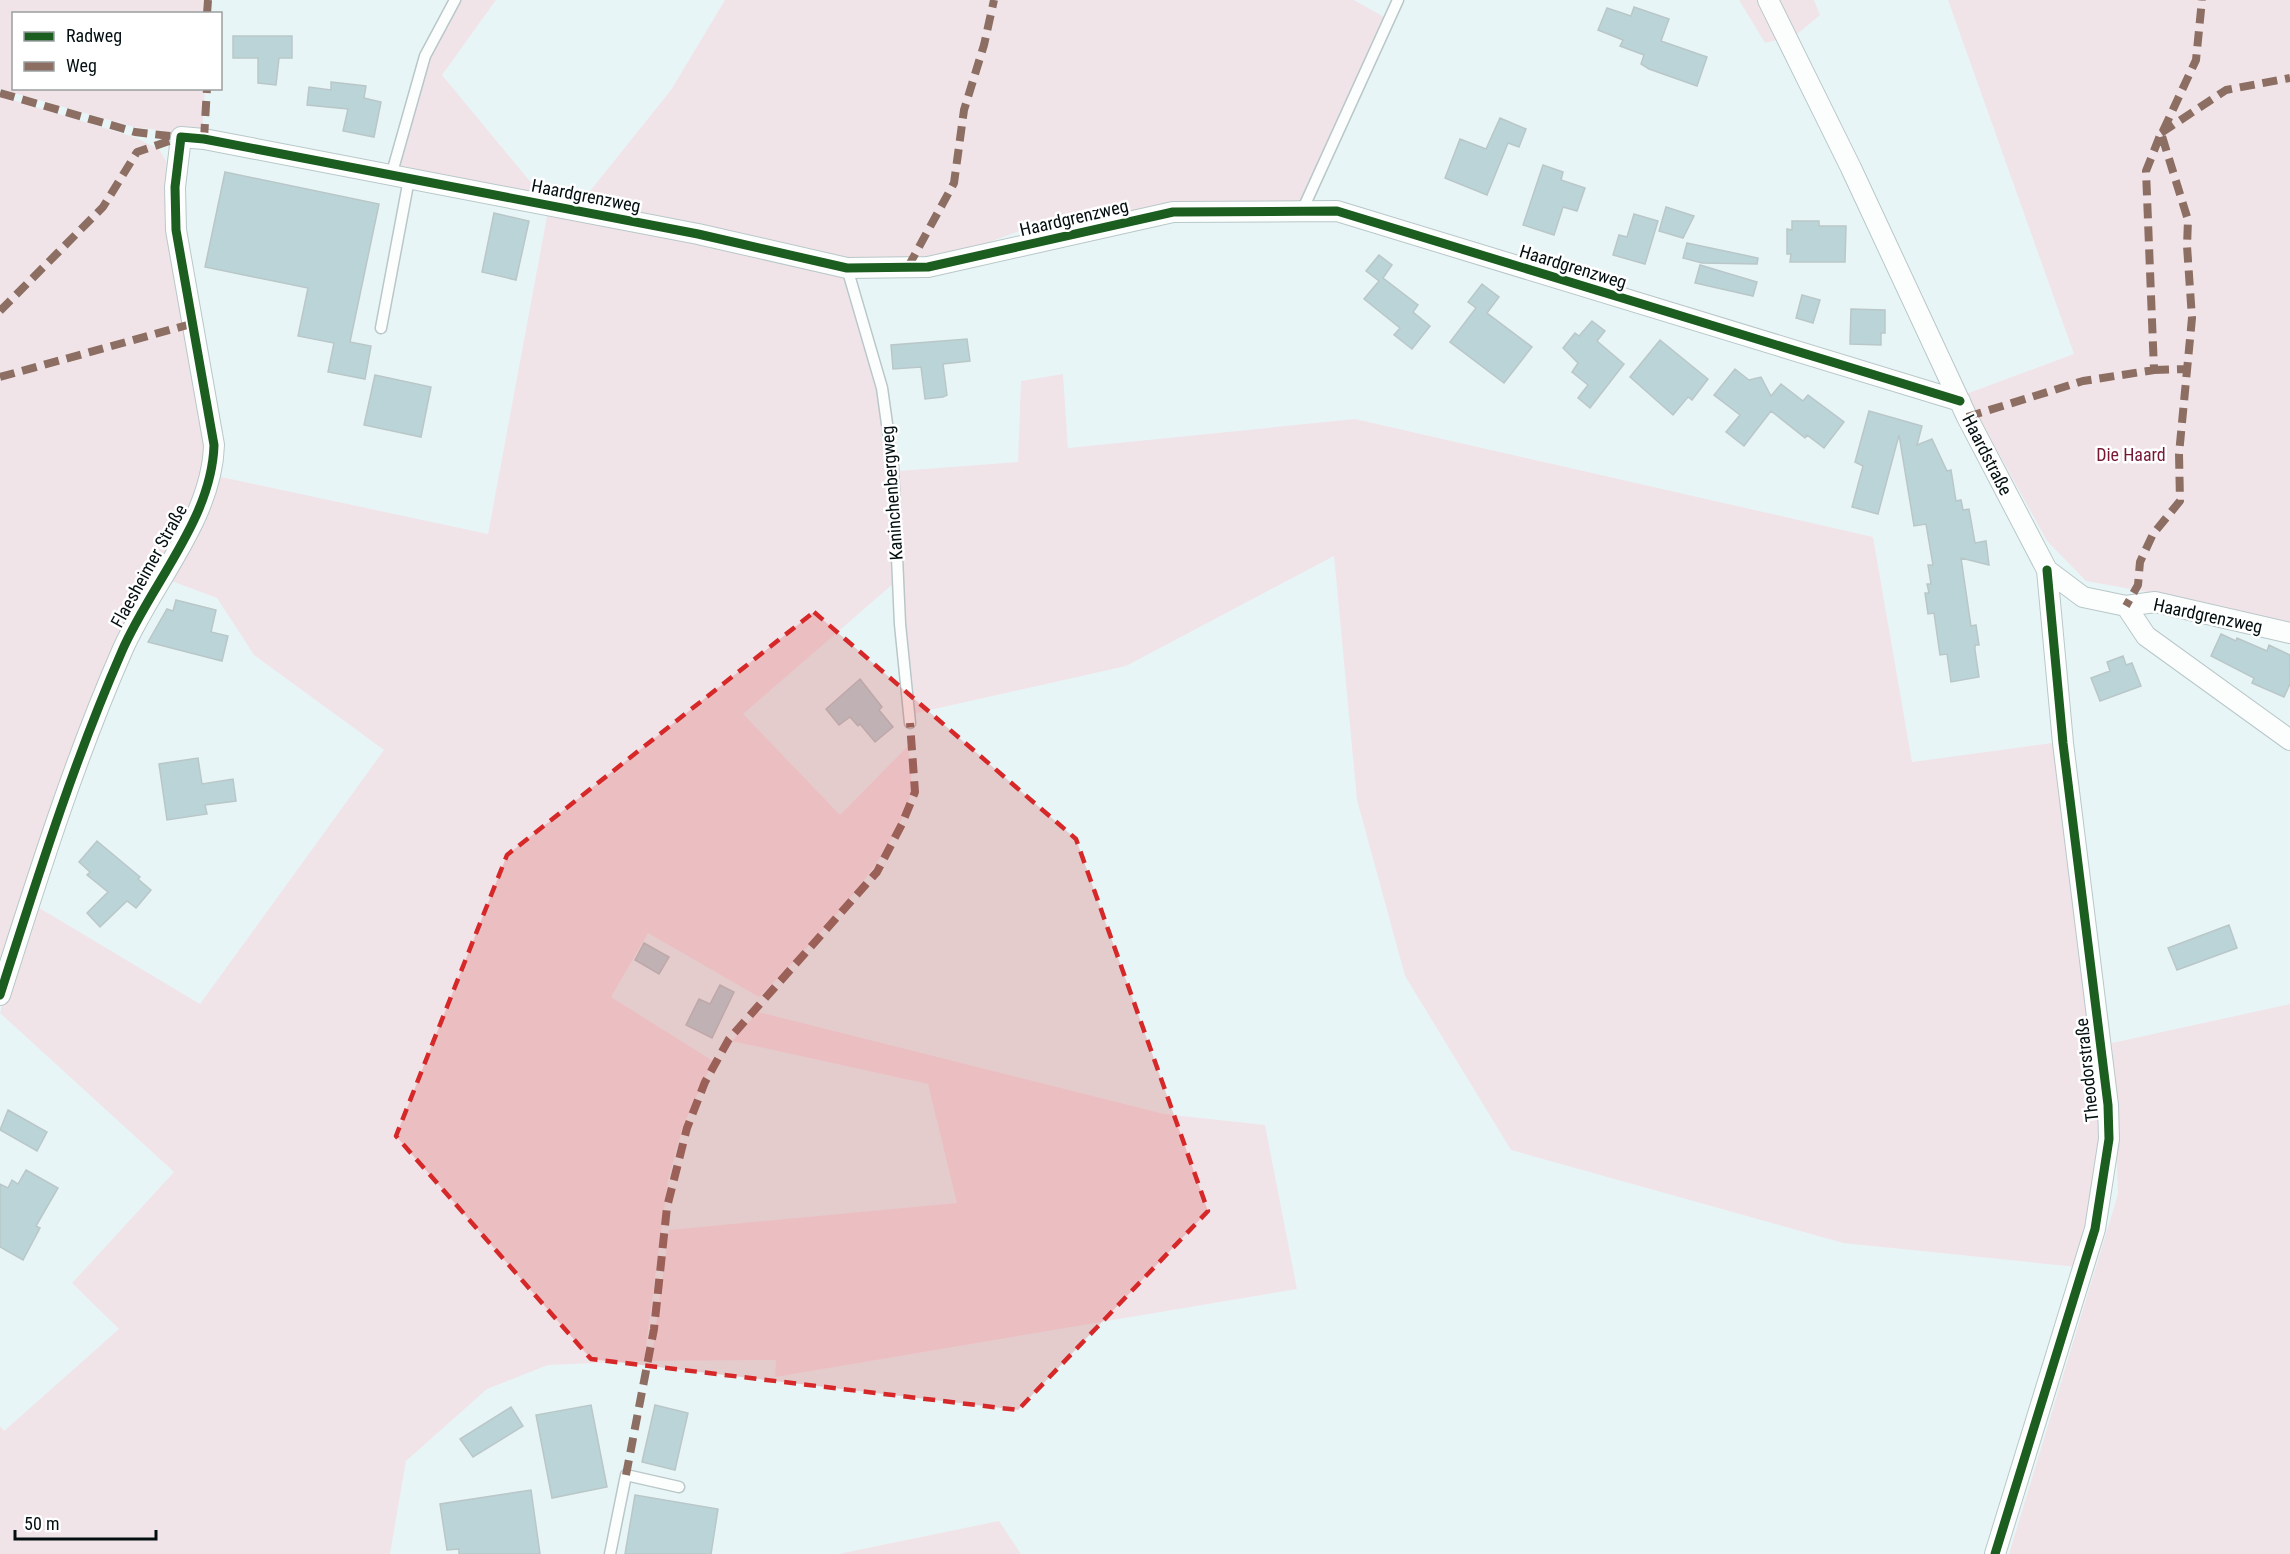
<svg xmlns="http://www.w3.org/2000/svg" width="2290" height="1554" viewBox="0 0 2290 1554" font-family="'Roboto Condensed',sans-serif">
	<rect width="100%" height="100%" fill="#e8f5f7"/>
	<!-- green -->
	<path fill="#f1e4e8" d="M 0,0 L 205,0 L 205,13 L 14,14 L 14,88 L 205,89 L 202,136 L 134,127 L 0,89 Z
		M 459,0 L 496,0 L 442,75 L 543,197 L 398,171 L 430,58 Z
		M 725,0 L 1354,0 L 1386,18 L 1301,206 L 1172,210 L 1057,217 L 927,265 L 848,267 L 578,206 L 671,90 Z
		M 1739,0 L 1814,0 L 1820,15 L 1796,35 L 1765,43 Z
		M 1948,0 L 2290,0 L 2290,628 L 2153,593 L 2086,581 L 2047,541 L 1966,394 L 2074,354 Z
		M 0,96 L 134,137 L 159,149 L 170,168 L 169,195 L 179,305 L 212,450 L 199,506 L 142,609 L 0,982 Z
		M 548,211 L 846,270 L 878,387 L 888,467 L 893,584 L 743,714 L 840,815 L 908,746 C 909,760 913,778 911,792 C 900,853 804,953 759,997 L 648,933 L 611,997 L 713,1061 L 683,1126 L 668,1180 L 644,1361 L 548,1365 L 487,1389 L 406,1461 L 390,1554 L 0,1554 L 0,1426 L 4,1431 L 119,1329 L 72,1283 L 174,1172 L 0,1013 L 31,903 L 200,1004 L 384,750 L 254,655 L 217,598 L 166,579 L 207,507 L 221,477 L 488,534 Z
		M 1063,374 L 1068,448 L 1355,419 L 1873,537 L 1912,762 L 2059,742 L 2104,1105 L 2089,1228 L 2077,1267 L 1843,1243 L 1511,1150 L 1405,976 L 1357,800 L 1334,556 L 1126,666 L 912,714 L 901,580 L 898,471 L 1018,462 L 1021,381 Z
		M 2290,1004 L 2290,1554 L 2009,1554 L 2118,1194 L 2112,1043 Z
		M 758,1012 L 1164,1114 L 1265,1125 L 1297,1289 L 775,1377 L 776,1360 L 651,1361 L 669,1230 L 957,1203 L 928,1084 L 732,1041 Z
		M 999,1521 L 1021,1554 L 838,1554 Z"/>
	<!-- building -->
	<path fill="#bad4d7" stroke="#bac7c9" stroke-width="1.5" d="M 1634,7 L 1669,19 L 1661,41 L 1707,57 L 1697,86 L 1649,69 L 1641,64 L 1644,55 L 1620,46 L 1623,40 L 1598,30 L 1607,8 L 1631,16 Z
		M 233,36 L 292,36 L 292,58 L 279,58 L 276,85 L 258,83 L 258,58 L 233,58 Z
		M 331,82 L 366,86 L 364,98 L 381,102 L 374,137 L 343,131 L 348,109 L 307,105 L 309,87 L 331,90 Z
		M 1500,118 L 1526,129 L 1519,147 L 1508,143 L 1487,195 L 1445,178 L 1460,139 L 1486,149 Z
		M 1543,165 L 1563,172 L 1561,180 L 1585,188 L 1577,211 L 1563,207 L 1554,235 L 1523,225 Z
		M 225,172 L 379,204 L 350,342 L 371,346 L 365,379 L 328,372 L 334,343 L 298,336 L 308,288 L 205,267 Z
		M 1666,207 L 1694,216 L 1683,238 L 1659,231 Z
		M 494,213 L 529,221 L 516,280 L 482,272 Z
		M 1634,214 L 1658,221 L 1645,264 L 1613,255 L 1619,235 L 1627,237 Z
		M 1792,221 L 1819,221 L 1819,226 L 1846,226 L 1845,262 L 1790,262 L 1791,254 L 1787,254 L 1787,229 L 1792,230 Z
		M 1687,243 L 1758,258 L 1757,264 L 1702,263 L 1683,258 Z
		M 1379,255 L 1392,265 L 1383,278 L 1418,305 L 1413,312 L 1430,326 L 1412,349 L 1394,335 L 1400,328 L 1364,299 L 1379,281 L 1366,271 Z
		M 1700,265 L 1757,282 L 1753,296 L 1695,283 Z
		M 1482,284 L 1499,297 L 1487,313 L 1532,347 L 1504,383 L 1450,342 L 1476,308 L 1468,302 Z
		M 1802,295 L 1820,300 L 1813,323 L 1796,318 Z
		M 1851,309 L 1885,310 L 1885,333 L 1881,333 L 1881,345 L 1850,344 Z
		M 1592,321 L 1605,331 L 1597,341 L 1624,364 L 1590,408 L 1578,398 L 1588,385 L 1572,372 L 1578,363 L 1563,348 L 1575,333 L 1579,336 Z
		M 967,339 L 970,361 L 943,364 L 947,395 L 943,397 L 925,399 L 921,367 L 893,369 L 891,345 Z
		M 1660,340 L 1708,379 L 1692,400 L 1688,397 L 1673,415 L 1630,377 Z
		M 1735,369 L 1749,380 L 1761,377 L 1771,396 L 1781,384 L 1803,401 L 1808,395 L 1844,422 L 1824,448 L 1807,435 L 1805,438 L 1771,411 L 1744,446 L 1726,432 L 1740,415 L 1714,395 Z
		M 375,375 L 431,387 L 421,437 L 364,425 Z
		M 1869,411 L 1922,426 L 1917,445 L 1932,439 L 1947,471 L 1951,470 L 1956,501 L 1961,500 L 1963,510 L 1969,509 L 1975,543 L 1986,541 L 1989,565 L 1961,558 L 1971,626 L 1976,625 L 1979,645 L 1975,645 L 1975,650 L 1979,677 L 1951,682 L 1947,654 L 1940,655 L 1934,613 L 1928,614 L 1925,593 L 1929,593 L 1927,584 L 1931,584 L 1928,565 L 1933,565 L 1926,524 L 1914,526 L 1899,435 L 1878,514 L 1852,507 L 1863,466 L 1855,462 Z
		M 176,600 L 216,610 L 211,632 L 228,636 L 222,661 L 148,642 L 167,609 L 173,611 Z
		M 2221,634 L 2236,641 L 2237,638 L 2267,651 L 2269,645 L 2290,655 L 2290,684 L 2284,697 L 2252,683 L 2254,678 L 2211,656 Z
		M 2123,656 L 2126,665 L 2132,663 L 2141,686 L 2100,701 L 2091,678 L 2110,671 L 2107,662 Z
		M 860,679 L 882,707 L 879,710 L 893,727 L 875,742 L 860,724 L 858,726 L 850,717 L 839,725 L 826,709 Z
		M 198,758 L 202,784 L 233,779 L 236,801 L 205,805 L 207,814 L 167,820 L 159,764 Z
		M 97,841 L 140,877 L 138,879 L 151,890 L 136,908 L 127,901 L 100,927 L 87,913 L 108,892 L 87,875 L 90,872 L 79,862 Z
		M 2229,925 L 2237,948 L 2177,970 L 2168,948 Z
		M 644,943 L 669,957 L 659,974 L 635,960 Z
		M 720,985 L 734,992 L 712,1038 L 686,1025 L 699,999 L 710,1004 Z
		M 8,1110 L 47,1132 L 37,1151 L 0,1130 Z
		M 26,1170 L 58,1188 L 36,1226 L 40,1228 L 23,1260 L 0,1247 L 0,1184 L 8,1188 L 12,1180 L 18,1184 Z
		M 591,1405 L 607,1487 L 552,1498 L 536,1415 Z
		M 655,1405 L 688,1413 L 675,1470 L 642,1462 Z
		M 511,1407 L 523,1426 L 473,1457 L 460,1439 Z
		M 531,1490 L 540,1554 L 459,1554 L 459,1549 L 447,1550 L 440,1504 Z
		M 635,1495 L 718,1509 L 711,1554 L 625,1554 Z"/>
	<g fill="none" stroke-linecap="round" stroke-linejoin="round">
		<defs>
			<path id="lane" d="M 391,176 L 425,56 L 455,0
				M 1302,211 L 1398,0
				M 847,268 L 882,388 L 893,467 L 900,624 L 910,723
				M 381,328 L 409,179
				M 610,1554 L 626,1475 L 679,1487"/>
			<path id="street" d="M 1768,0 L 1851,168 L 1967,417 L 2047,570 L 2083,597 L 2126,606 L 2155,602 L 2290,633
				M 2126,606 L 2146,636 L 2290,740
				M 0,995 C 37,879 73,763 122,651 C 151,584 212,519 214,445 L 176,230 L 175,187 L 181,137 L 204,139 L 698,234 L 847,268 L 928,267 L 1173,212 L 1337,211 L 1960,401
				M 1995,1554 L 2095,1229 L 2109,1139 L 2108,1105 L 2063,743 L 2047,570"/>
		</defs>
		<!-- lane casing -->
		<use href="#lane" stroke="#b9c7c8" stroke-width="13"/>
		<!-- street casing -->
		<use href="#street" stroke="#b9c7c8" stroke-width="22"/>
		<!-- lane -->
		<use href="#lane" stroke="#fcfefe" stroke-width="10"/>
		<!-- street -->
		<use href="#street" stroke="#fcfefe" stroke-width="20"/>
		<!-- quiet -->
		<path stroke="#8d6e63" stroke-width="8" stroke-dasharray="15 8" stroke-linecap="butt" d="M 207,14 L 208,0
			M 0,93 L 135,132 L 178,137
			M 2163,131 L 2196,60 L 2202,0
			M 2161,133 L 2226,90 L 2290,78
			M 204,139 L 207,88
			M 908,267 L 954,183 L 964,110 L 984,45 L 994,0
			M 0,311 L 103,207 L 137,152 L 181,137
			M 2154,370 L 2187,369
			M 0,377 L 191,324
			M 1967,417 L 2083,381 L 2154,370 L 2146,171 L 2161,133 L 2188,220 L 2187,246 L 2192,318 L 2179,454 L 2180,501 L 2153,534 L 2140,562 L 2138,585 L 2126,606
			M 626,1475 L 654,1329 L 667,1207 L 687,1128 L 705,1082 L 729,1039 L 877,872 L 902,824 L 915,792 L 910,723"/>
		<defs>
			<path id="cycleway" d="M 0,995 C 37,879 73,763 122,651 C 151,584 212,519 214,445 L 176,230 L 175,187 L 181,137 L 204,139 L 698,234 L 847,268 L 928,267 L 1173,212 L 1337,211 L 1960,401
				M 1995,1554 L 2095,1229 L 2109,1139 L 2108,1105 L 2063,743 L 2047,570"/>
		</defs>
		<!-- cycleway casing -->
		<use href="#cycleway" stroke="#fff" stroke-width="13"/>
		<!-- cycleway -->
		<use href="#cycleway" stroke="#1b5e20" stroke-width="9"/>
	</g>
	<!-- marked area -->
	<path fill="#d62828" fill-opacity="0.2" stroke="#d62828" stroke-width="4.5" stroke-dasharray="12 8" stroke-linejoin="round" d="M 814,612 L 1076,839 L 1208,1211 L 1018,1410 L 591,1359 L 396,1136 L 507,855 Z"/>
	<g text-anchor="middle" stroke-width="5" stroke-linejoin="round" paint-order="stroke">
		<!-- street labels -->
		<g font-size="18" fill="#020e10" stroke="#fff">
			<text transform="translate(586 196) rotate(11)" y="6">Haardgrenzweg</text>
			<text transform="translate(1074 218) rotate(-13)" y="6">Haardgrenzweg</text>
			<text transform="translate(1573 267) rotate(17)" y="6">Haardgrenzweg</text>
			<text transform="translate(1987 455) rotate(63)" y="6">Haardstraße</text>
			<text transform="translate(892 493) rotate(-94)" y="6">Kaninchenbergweg</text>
			<text transform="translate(149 566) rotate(-61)" y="6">Flaesheimer Straße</text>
			<text transform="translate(2208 616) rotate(12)" y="6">Haardgrenzweg</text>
			<text transform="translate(2087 1070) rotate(-96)" y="6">Theodorstraße</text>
		</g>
		<!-- park labels -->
		<g font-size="18" fill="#771835" stroke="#fff">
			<text x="2131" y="461">Die Haard</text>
		</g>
	</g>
	<!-- legend -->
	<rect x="12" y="12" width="210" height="78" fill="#ffffff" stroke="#9a9f9f" stroke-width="1.5"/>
	<rect x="24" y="32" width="30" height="9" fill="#1b5e20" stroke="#9a9f9f" stroke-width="1.5"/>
	<text x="66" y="42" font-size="18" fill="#020e10">Radweg</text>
	<rect x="24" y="62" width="30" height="9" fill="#8d6e63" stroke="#9a9f9f" stroke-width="1.5"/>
	<text x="66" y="72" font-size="18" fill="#020e10">Weg</text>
	<!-- scale -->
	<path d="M15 1530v9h141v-9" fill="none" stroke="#020e10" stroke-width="3"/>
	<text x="24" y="1530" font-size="18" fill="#020e10" stroke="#ffffff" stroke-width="4.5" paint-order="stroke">50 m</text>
</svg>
